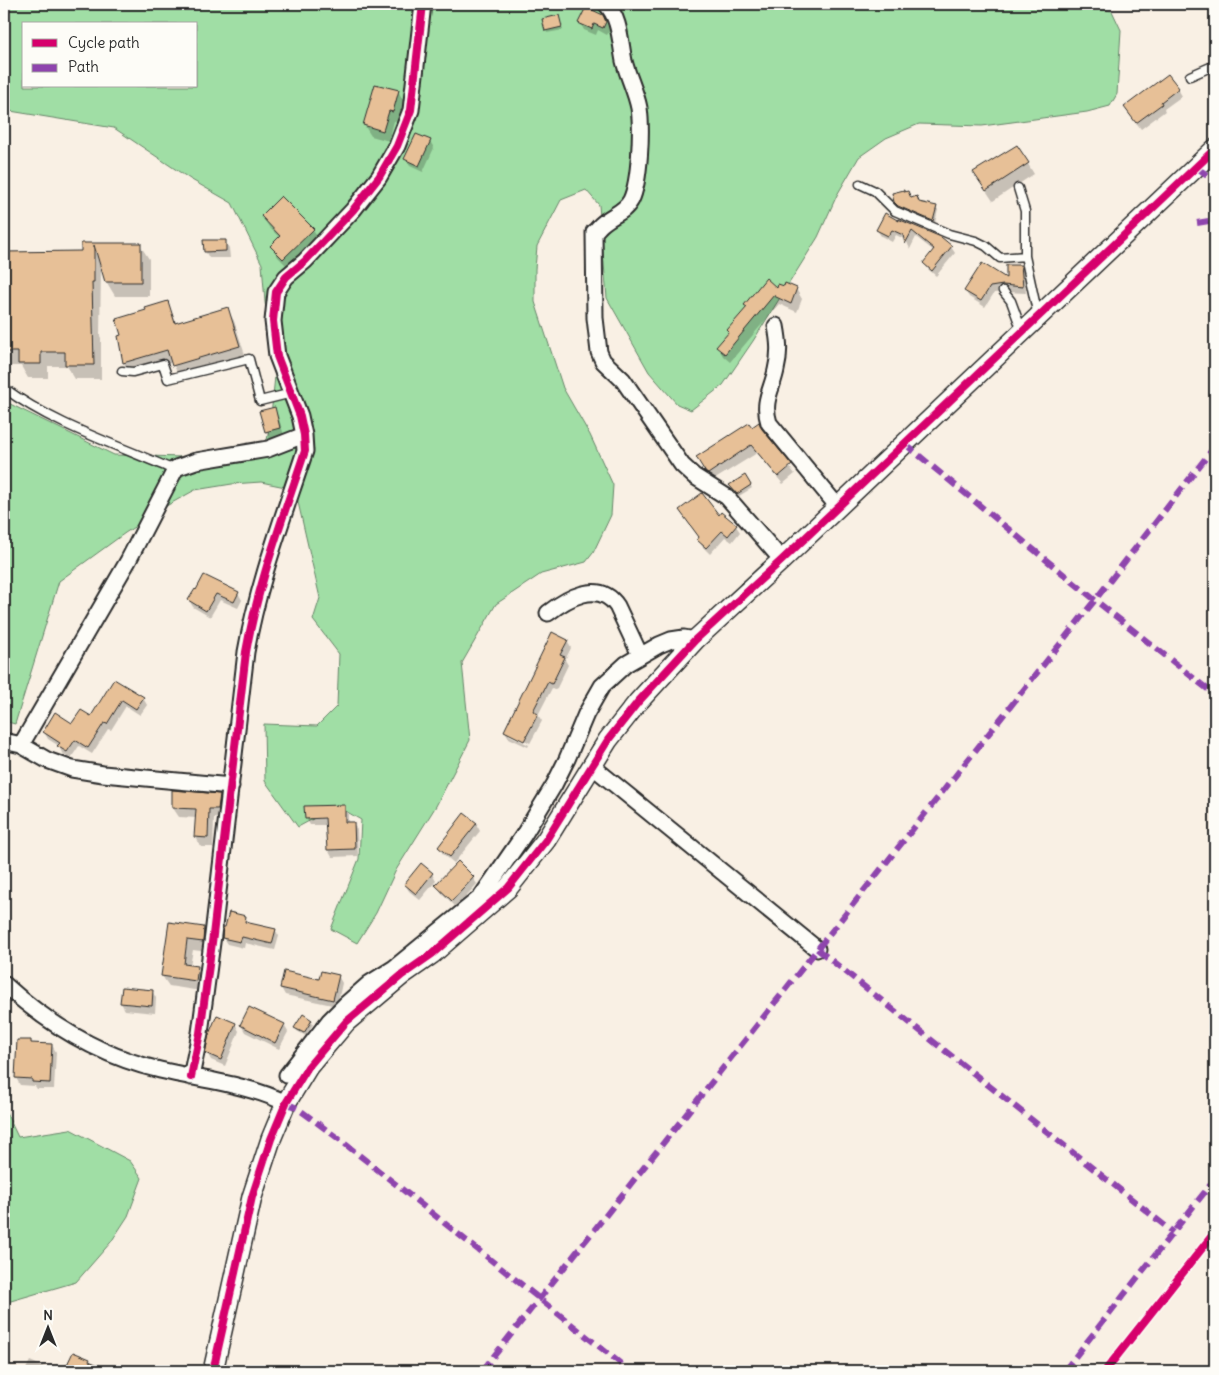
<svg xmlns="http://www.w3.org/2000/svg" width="1219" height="1375" viewBox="0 0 1219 1375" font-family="Delius,sans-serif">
	<rect width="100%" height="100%" fill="#f9f0e4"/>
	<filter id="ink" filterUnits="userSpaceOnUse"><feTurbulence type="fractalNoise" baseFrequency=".02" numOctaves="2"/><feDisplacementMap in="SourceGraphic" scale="10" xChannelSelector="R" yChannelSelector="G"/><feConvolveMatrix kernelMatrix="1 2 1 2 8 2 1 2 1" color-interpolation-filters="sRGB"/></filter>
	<g filter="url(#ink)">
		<!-- green -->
		<path fill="#a0dea5" stroke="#668468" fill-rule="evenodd" d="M 4,4 L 1063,4 L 1112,11 L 1121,30 L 1117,94 L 1110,106 L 1087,112 L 982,126 L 919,124 L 886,138 L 859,157 L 837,195 L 818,237 L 753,341 L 723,385 L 691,410 L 677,404 L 649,372 L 607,298 L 599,205 L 586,190 L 561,200 L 537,246 L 535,269 L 535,302 L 563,388 L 590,435 L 613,485 L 611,515 L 593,553 L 586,562 L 541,574 L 496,604 L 462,663 L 470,740 L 436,806 L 396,870 L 376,913 L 357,943 L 331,929 L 359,859 L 361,820 L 337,806 L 298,827 L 265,781 L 264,724 L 317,726 L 337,706 L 339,654 L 313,620 L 320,598 L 295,489 L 261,482 L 232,484 L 195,490 L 168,505 L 125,533 L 59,581 L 15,724 L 4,721 L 4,401 L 114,455 L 217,458 L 265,449 L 270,426 L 275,376 L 265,302 L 262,264 L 232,203 L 190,179 L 114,128 L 4,110 ZM 24,24 L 196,24 L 196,86 L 24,86 Z
			M 4,1108 L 18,1137 L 70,1129 L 130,1161 L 142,1178 L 128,1216 L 111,1242 L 76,1282 L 4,1303 Z"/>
		<!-- shadow -->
		<path fill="#0003" fill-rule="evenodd" d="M 602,16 L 610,30 L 607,35 L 598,30 L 596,35 L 584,30 L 580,23 Z
			M 559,17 L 563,30 L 547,33 L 546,30 Z
			M 1178,89 L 1182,96 L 1164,109 L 1165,111 L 1141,129 L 1130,114 Z
			M 398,91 L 404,102 L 399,122 L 394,121 L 389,141 L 371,136 L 364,125 Z
			M 430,141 L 434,148 L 423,172 L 410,166 L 406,159 Z
			M 1017,146 L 1034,174 L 993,201 L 981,183 Z
			M 911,200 L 936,207 L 938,210 L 935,223 L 901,209 L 897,205 Z
			M 262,216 L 313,230 L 319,240 L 290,269 L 278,257 L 272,247 L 280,238 L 269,227 Z
			M 901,223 L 940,238 L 951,247 L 955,253 L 936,276 L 928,269 L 924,263 L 934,251 L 916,237 L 910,249 L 906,240 L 896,235 L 892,242 L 881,236 L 877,230 Z
			M 225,241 L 229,248 L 230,258 L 209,258 L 205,251 Z
			M 82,245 L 140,245 L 149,259 L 149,296 L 115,296 L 106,281 L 101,267 L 100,336 L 101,338 L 101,379 L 75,379 L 67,366 L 48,366 L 48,378 L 28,378 L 21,366 L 4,366 L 4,253 L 82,253 Z
			M 1020,266 L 1024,273 L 1026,293 L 1007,292 L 994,293 L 985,307 L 969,297 L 965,291 L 1007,281 Z
			M 796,289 L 802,299 L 797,312 L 779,304 L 730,362 L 723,356 L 718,347 L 747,308 L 745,305 L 777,290 Z
			M 167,303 L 177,324 L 227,309 L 234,321 L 246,358 L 180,378 L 172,362 L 131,375 L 124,363 L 119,337 Z
			M 274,409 L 278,416 L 284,435 L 270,439 L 266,432 L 261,412 Z
			M 752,428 L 763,432 L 795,474 L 783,484 L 757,453 L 712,481 L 702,466 Z
			M 745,477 L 752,488 L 739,496 L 733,488 Z
			M 719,517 L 736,526 L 740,532 L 732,542 L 725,537 L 710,554 L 702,546 L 698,540 Z
			M 195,591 L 238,593 L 242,600 L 238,608 L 220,600 L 210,617 L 193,607 L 189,600 Z
			M 567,641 L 571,648 L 565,660 L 568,665 L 556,690 L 552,688 L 538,715 L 542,721 L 528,747 L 509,738 L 505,731 ZM 509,732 L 530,743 L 529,745 L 509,735 Z
			M 115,681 L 143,698 L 147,705 L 140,715 L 126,706 L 111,730 L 108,729 L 92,754 L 79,746 L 71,758 L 62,753 L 59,746 L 48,739 L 44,732 L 91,718 Z
			M 219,796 L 225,805 L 223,819 L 214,818 L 213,847 L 201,847 L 196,837 L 197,818 L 179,817 L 173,808 Z
			M 344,807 L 348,813 L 348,823 L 353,823 L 357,830 L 358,856 L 332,857 L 328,850 L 327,825 L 310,825 L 306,818 Z
			M 476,824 L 480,831 L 454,863 L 443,854 L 439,847 Z
			M 432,874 L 436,881 L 420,900 L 409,891 L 405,884 Z
			M 473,878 L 477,884 L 456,907 L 441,892 L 437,885 Z
			M 245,917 L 249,923 L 275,930 L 279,936 L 275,950 L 245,943 L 244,948 L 227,944 L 223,938 Z
			M 170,923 L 204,928 L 210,939 L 208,952 L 193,950 L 190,966 L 197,967 L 203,978 L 201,991 L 169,986 L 162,976 Z
			M 338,976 L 342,983 L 337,1006 L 285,995 L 281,988 Z
			M 152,991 L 156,998 L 155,1013 L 125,1010 L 121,1003 Z
			M 311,1021 L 313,1024 L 306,1036 L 297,1031 L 296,1028 Z
			M 235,1024 L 239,1031 L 225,1066 L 211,1060 L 207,1053 Z
			M 241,1025 L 284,1025 L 288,1032 L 279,1049 L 245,1032 Z
			M 31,1041 L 32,1044 L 52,1045 L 56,1052 L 54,1089 L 37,1089 L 35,1086 L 20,1085 L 16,1078 Z
			M 30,1361 L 53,1371 L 25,1371 Z"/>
		<!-- building -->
		<path fill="#e7c097" stroke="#2b2b2b" d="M 586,7 L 603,15 L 606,22 L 603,28 L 594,24 L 592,29 L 578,23 Z
			M 559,15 L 562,27 L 545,31 L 542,19 Z
			M 1168,74 L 1179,88 L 1161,102 L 1162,104 L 1136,123 L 1124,107 Z
			M 375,84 L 399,90 L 393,112 L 389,111 L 383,131 L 363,125 Z
			M 416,134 L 431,140 L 419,166 L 404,159 Z
			M 1017,145 L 1029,163 L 986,191 L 973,172 Z
			M 904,190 L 904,192 L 908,191 L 911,198 L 917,196 L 919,202 L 937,206 L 933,221 L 898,206 L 894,202 L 892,193 Z
			M 281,196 L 314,229 L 283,259 L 270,246 L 280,236 L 261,216 Z
			M 885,213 L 899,221 L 898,219 L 941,237 L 952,246 L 932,271 L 923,263 L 934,249 L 912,231 L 905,244 L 903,235 L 892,230 L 888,236 L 876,230 Z
			M 203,240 L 226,240 L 226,251 L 204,252 Z
			M 81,243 L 141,243 L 141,282 L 105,282 L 94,245 L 94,282 L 92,282 L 94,365 L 65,365 L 65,352 L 41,352 L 41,364 L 18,364 L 18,352 L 4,352 L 4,252 L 81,251 Z
			M 982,263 L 1006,278 L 1006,265 L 1021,265 L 1023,287 L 1003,285 L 990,287 L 981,301 L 964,291 Z
			M 766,278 L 777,288 L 778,284 L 784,286 L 785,283 L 797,288 L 791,304 L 774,296 L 774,295 L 725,354 L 716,347 L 729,332 L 727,330 L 747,307 L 744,305 Z
			M 168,301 L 175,323 L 228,307 L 240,346 L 172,366 L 167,350 L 123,363 L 118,336 L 121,335 L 116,319 L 146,310 L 145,308 Z
			M 275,407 L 280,428 L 265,432 L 259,411 Z
			M 759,422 L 762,429 L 792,465 L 778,477 L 751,445 L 708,474 L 706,473 L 696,457 L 749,423 L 752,427 Z
			M 745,475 L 751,485 L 737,494 L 729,485 Z
			M 702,493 L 719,515 L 721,512 L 737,525 L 728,536 L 722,531 L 706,548 L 697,540 L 699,537 L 679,510 Z
			M 204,575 L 239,592 L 234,602 L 216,594 L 206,611 L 188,600 L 195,589 L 196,590 Z
			M 552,632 L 568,640 L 560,655 L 565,657 L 552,684 L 548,682 L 533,711 L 538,714 L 524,741 L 504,731 Z
			M 114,679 L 144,697 L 136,709 L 122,700 L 107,724 L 104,723 L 88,748 L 75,740 L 67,752 L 57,746 L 60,743 L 43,732 L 55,712 L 72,723 L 81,710 L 91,716 Z
			M 172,790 L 220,794 L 218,809 L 209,809 L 208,838 L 194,837 L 196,809 L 172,808 Z
			M 345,805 L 345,822 L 354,822 L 355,849 L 327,850 L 325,818 L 305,819 L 304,806 Z
			M 464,813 L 477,823 L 450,857 L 438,847 Z
			M 458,861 L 474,877 L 452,901 L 435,885 Z
			M 421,863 L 433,873 L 416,894 L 404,884 Z
			M 229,912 L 246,916 L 245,922 L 276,929 L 272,944 L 242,937 L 240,942 L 222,938 L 223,927 L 225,927 Z
			M 169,922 L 204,927 L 203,942 L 187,940 L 184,964 L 198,966 L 196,981 L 161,976 Z
			M 284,971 L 319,979 L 321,971 L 339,975 L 333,1000 L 280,988 Z
			M 122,987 L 153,990 L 152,1006 L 120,1003 Z
			M 249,1007 L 285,1024 L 275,1043 L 240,1025 Z
			M 303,1014 L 312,1020 L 304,1033 L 294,1028 Z
			M 217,1015 L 236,1023 L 221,1060 L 205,1053 L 209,1034 Z
			M 17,1040 L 31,1040 L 31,1043 L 52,1044 L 50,1083 L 32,1082 L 32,1079 L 15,1078 Z
			M 73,1352 L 90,1359 L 89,1361 L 112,1371 L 64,1371 Z"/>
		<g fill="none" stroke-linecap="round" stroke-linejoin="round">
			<defs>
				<path id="service" d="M 1190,76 L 1215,65
					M 860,184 L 875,191 L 895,211 L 949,234 L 976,241 L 986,246 L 1000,258 L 1025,256
					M 1018,188 L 1025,211 L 1025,256 L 1038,316
					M 1003,291 L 1011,301 L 1022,331
					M 122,371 L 133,372 L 163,364 L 168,379 L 249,359 L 260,401 L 292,393
					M 4,388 C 53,424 112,443 167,467 L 176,468"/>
				<path id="minor" d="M 606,4 C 620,18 620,41 624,61 C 628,77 636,92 639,108 C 642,129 640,181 631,200 C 625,212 612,215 602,224 C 599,226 597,230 594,232 L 595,318 L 599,352 L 603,361 L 623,380 L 682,465 L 694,476 L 727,497 L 782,560
					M 776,326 C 779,342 780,354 776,370 C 772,390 762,401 769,423 L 838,507
					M 548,613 C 566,599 599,579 617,606 L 640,655
					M 4,741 L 21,745 L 47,760 L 72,769 L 103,774 L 231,786
					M 21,745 L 128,561 L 176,468 L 196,461 L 268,449 L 304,435
					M 592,766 L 817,949
					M 4,984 C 49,1025 100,1056 160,1070 C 202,1080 247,1084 286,1103
					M 287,1075 L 329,1021 L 345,1005 L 370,983 L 394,968 L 481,897 L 523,836 L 554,785 L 567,759 L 586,714 L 602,686 L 626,664 L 659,645 L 671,640 L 684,638 L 695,640
					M 191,1077 L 200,1033 L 213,935 L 246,652 C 258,583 283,518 305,451 L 304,435 L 300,416 L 277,356 L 273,321 L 276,292 L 286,277 L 305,261 L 353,210 L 379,177 L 397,146 L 411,110 L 423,4"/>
				<path id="tertiary" d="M 213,1371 L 252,1197 L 271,1139 L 286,1103 L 308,1067 L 324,1048 L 346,1022 L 402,975 L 432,954 L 508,888 L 546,840 L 608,740 L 638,702 L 695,640 L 782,560 L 1215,149"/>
			</defs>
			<!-- service casing -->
			<use href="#service" stroke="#2b2b2b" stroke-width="11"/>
			<!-- minor casing -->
			<use href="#minor" stroke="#2b2b2b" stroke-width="19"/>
			<!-- tertiary casing -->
			<use href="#tertiary" stroke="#2b2b2b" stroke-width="22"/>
			<!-- service -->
			<use href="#service" stroke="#fdfcf7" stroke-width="8"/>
			<!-- minor -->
			<use href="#minor" stroke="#fdfcf7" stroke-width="15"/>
			<!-- tertiary -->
			<use href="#tertiary" stroke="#fdfcf7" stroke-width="19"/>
			<!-- quiet -->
			<path stroke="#8e44ad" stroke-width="6" stroke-dasharray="12 6" stroke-linecap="butt" d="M 1197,168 L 1215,180
				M 1197,223 L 1215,220
				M 905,444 L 1095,600 L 1215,695
				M 817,949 L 1173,1232
				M 286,1103 L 297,1108 L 339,1139 L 630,1371
				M 256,1367 L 262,1371
				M 482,1371 L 1095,600 L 1215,446
				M 1064,1371 L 1215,1179"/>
			<defs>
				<path id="cycleway" d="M 191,1077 L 200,1033 L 213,935 L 246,652 C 258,583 283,518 305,451 L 304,435 L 300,416 L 277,356 L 273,321 L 276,292 L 286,277 L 305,261 L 353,210 L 379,177 L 397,146 L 411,110 L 423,4
					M 213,1371 L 252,1197 L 271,1139 L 286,1103 L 308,1067 L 324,1048 L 346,1022 L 402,975 L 432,954 L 508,888 L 546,840 L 608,740 L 638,702 L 695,640 L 782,560 L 1215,149
					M 1105,1371 L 1215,1232"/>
			</defs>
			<!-- cycleway casing -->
			<use href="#cycleway" stroke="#fdfcf7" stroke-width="11"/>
			<!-- cycleway -->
			<use href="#cycleway" stroke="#d6006c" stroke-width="8"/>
		</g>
	</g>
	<!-- margin -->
	<rect width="1219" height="1375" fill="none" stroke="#fdfcf7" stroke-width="20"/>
	<rect x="10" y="10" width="1199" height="1355" fill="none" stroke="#2b2b2b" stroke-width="2" filter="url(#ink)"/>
	<!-- legend -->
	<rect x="22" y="22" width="175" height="65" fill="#fdfcf7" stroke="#a9a8a5"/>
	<rect x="32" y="39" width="25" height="8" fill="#d6006c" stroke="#a9a8a5"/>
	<text x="68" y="48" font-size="15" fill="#2b2b2b">Cycle path</text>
	<rect x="32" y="64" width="25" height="8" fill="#8e44ad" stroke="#a9a8a5"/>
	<text x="68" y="72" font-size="15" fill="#2b2b2b">Path</text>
	<!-- north arrow -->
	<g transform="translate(48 1328)" stroke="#fdfcf7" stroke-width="4" paint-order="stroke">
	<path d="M0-4L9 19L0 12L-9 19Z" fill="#2b2b2b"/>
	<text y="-8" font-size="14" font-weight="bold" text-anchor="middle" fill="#2b2b2b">N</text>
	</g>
</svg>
